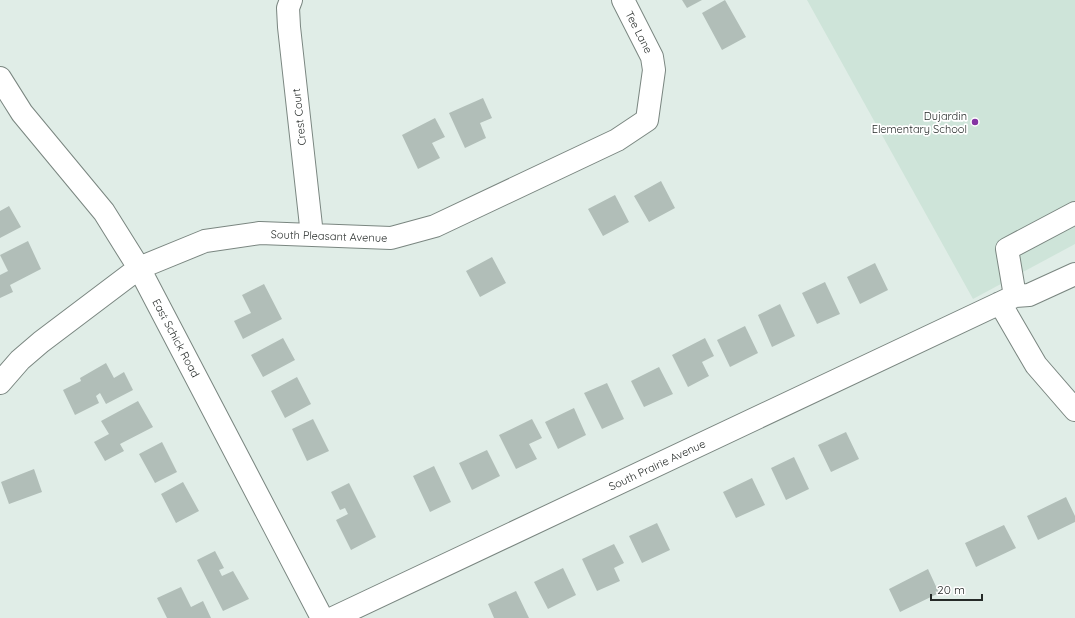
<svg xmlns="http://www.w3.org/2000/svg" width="1075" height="618" viewBox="0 0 1075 618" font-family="Quicksand,sans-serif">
	<rect width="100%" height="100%" fill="#e0ede7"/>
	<!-- built -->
	<path fill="#cee4d9" d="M 807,0 L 1075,0 L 1075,244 L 973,299 Z"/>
	<!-- building -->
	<path fill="#b1beb8" d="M 682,0 L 702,0 L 687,8 Z
		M 725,0 L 746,37 L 722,50 L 702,13 Z
		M 483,98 L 492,118 L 480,123 L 486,138 L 465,148 L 449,113 Z
		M 435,118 L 445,137 L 432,143 L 440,158 L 418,169 L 402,135 Z
		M 661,181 L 675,208 L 649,222 L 634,196 Z
		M 615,195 L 629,222 L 603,236 L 588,209 Z
		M 9,206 L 21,227 L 0,238 L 0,211 Z
		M 28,241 L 41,269 L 10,285 L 13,292 L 0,298 L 0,275 L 8,271 L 0,255 Z
		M 492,257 L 506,283 L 480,297 L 466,271 Z
		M 875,263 L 888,290 L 860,304 L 847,277 Z
		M 825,282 L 840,314 L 817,324 L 802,293 Z
		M 264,284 L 282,319 L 243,339 L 234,321 L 251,313 L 242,295 Z
		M 780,304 L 795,336 L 772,347 L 758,315 Z
		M 745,326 L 758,353 L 730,367 L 717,340 Z
		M 283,338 L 295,360 L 263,377 L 251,355 Z
		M 705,338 L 714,356 L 702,362 L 709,376 L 688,387 L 672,355 Z
		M 106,363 L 114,378 L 124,372 L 133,390 L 106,404 L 100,393 L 96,396 L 99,403 L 75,415 L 63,390 L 81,381 L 80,378 Z
		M 659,367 L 673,394 L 644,407 L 631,381 Z
		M 297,377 L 311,404 L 285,418 L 271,391 Z
		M 607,383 L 624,419 L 602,429 L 584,393 Z
		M 138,401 L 153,427 L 120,444 L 124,451 L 105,461 L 94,442 L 109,434 L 101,421 Z
		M 574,408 L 586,435 L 558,449 L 545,422 Z
		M 313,419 L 329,451 L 307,461 L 292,429 Z
		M 532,419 L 542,438 L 529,444 L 537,459 L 516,469 L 499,435 Z
		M 846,432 L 859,459 L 831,472 L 818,445 Z
		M 162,442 L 177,472 L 155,483 L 139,454 Z
		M 487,450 L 500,476 L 472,490 L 459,463 Z
		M 794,457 L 809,489 L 786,500 L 771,468 Z
		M 434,466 L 451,502 L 430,512 L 413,476 Z
		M 34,469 L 42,492 L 9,504 L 1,482 Z
		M 752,478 L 765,505 L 736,518 L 723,492 Z
		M 183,482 L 199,511 L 176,523 L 161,494 Z
		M 349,483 L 376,537 L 351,550 L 336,520 L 348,514 L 345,508 L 340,510 L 331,492 Z
		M 1066,497 L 1075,516 L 1075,522 L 1038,540 L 1027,516 Z
		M 657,523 L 670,550 L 642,563 L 629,536 Z
		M 1004,525 L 1016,548 L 976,567 L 965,543 Z
		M 614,544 L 624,563 L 614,568 L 620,581 L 597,591 L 582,559 Z
		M 215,551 L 224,568 L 219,570 L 222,576 L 233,571 L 249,599 L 223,611 L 197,560 Z
		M 563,568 L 576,595 L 548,609 L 534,582 Z
		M 928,569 L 939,593 L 900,612 L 889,589 Z
		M 181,587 L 191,607 L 203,601 L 211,618 L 167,618 L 157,598 Z
		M 516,591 L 529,618 L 494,618 L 488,604 Z"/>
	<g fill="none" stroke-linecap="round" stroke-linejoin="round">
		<defs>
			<path id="minor" d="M 291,0 L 288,8 L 289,27 L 312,235
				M 0,78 L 22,113 L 104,212 L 139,268 L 322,618
				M 1015,296 L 1029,295 L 1075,274
				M 1000,303 L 1036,365 L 1075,410
				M 0,383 L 20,360 L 41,342 L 139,268 L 205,241 L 260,233 L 391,238 L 435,226 L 617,140 L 647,120 L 654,70 L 652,57 L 623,0
				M 333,618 L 1015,296 L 1007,249 L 1075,213"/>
		</defs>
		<!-- minor casing -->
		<use href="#minor" stroke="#7a8680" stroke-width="24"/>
		<!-- minor -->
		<use href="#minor" stroke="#fff" stroke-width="22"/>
	</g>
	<!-- markers -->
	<circle fill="#8534a3" stroke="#fff" stroke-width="1.5" cx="975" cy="122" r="4"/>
	<g text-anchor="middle" stroke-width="3.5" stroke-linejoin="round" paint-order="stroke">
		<!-- street labels -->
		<g font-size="11" fill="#252a28" stroke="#fff">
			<text transform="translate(639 32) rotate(63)" y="4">Tee Lane</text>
			<text transform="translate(299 117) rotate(-96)" y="4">Crest Court</text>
			<text transform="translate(329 236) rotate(2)" y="4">South Pleasant Avenue</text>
			<text transform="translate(176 338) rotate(62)" y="4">East Schick Road</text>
			<text transform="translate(657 465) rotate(-25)" y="4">South Prairie Avenue</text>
		</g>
		<!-- poi labels -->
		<g font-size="11" fill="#252a28" stroke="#fff" text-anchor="end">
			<text x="967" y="120">Dujardin<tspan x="967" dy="13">Elementary School</tspan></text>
		</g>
	</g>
	<!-- scale -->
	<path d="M931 594v6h51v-6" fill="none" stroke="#252a28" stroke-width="2"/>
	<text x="937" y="594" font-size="12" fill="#252a28" stroke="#ffffff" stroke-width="3" paint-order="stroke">20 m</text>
</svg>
